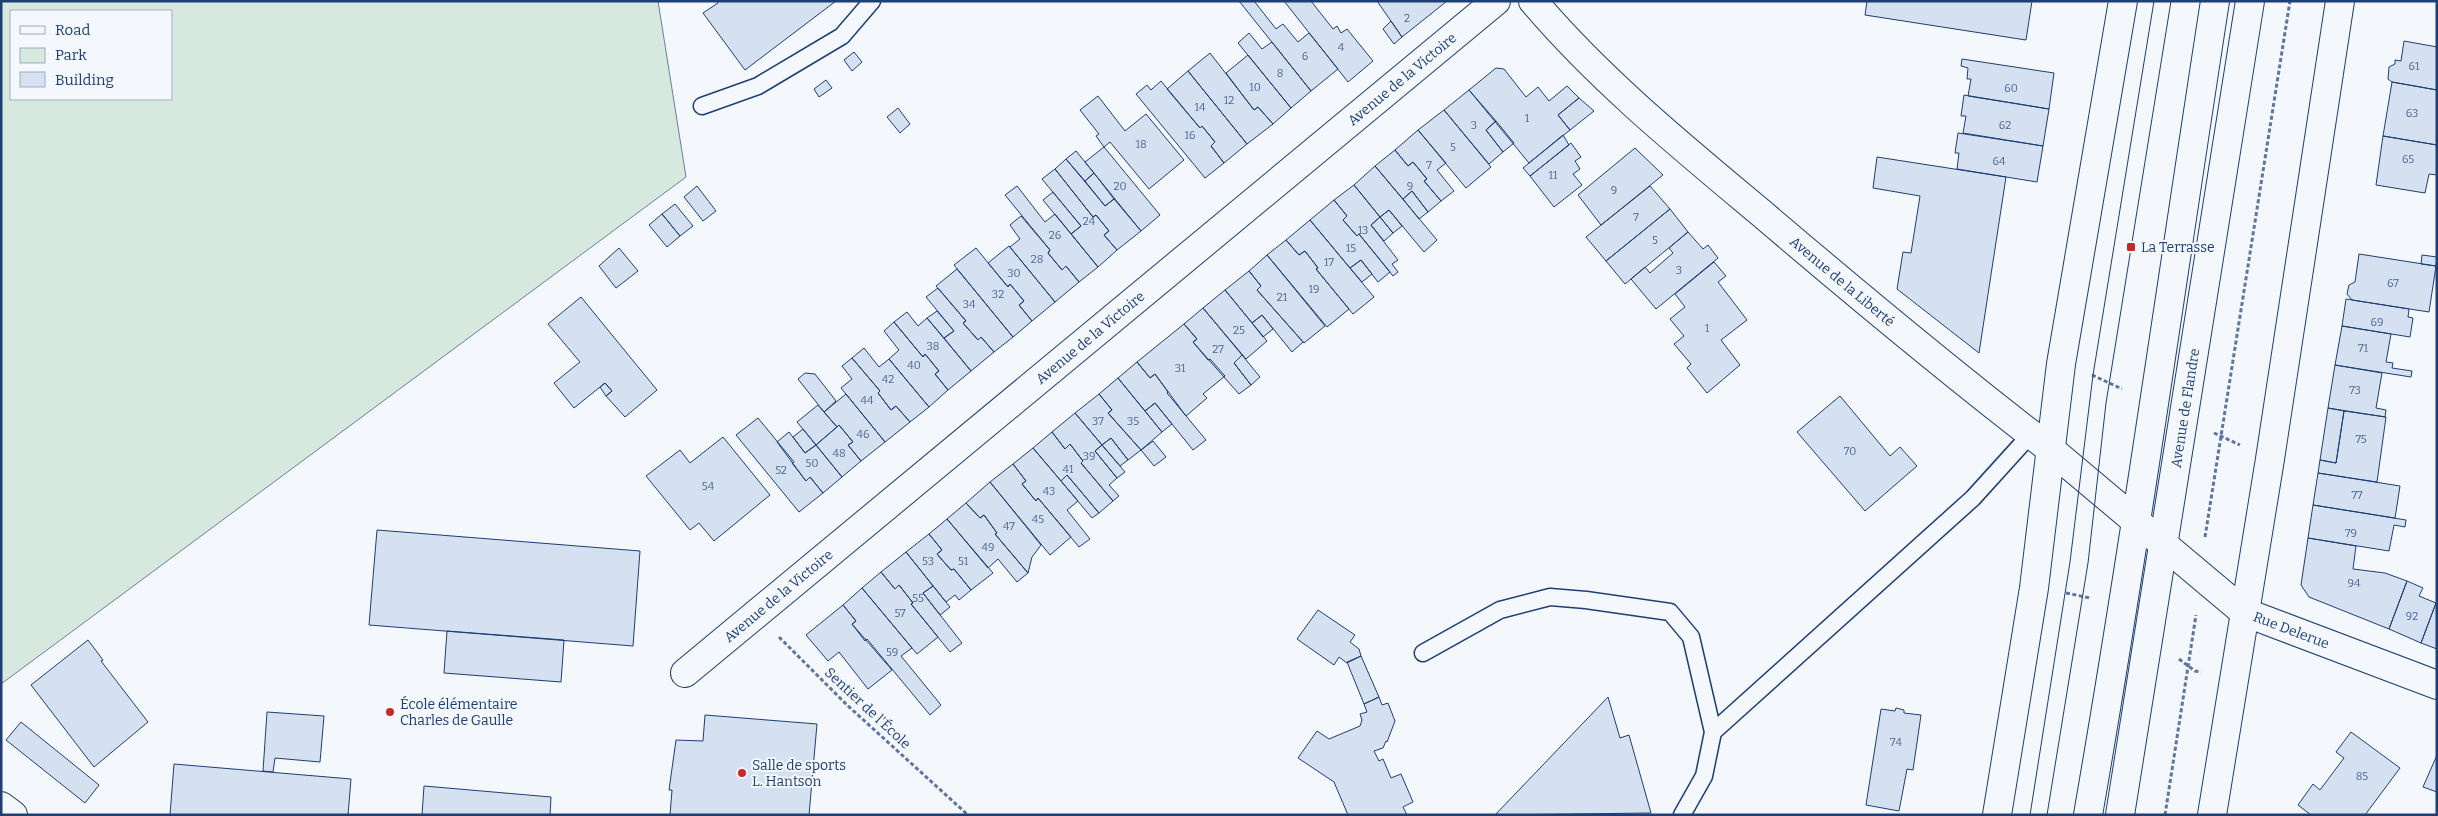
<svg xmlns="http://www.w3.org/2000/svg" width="2438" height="816" viewBox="0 0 2438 816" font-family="Bitter,serif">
	<rect width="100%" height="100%" fill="#f4f7fb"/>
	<!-- green -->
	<path fill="#d7e8df" stroke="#687fa3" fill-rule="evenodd" d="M 1,1 L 658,1 L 686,177 L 1,684 ZM 11,11 L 171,11 L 171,99 L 11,99 Z"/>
	<!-- building -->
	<path fill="#d5e0f0" stroke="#1d3f73" d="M 716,1 L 836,1 L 745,70 L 703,13 L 718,3 Z
		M 1239,1 L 1254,1 L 1276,29 L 1283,24 L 1298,42 L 1309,33 L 1338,69 L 1311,91 Z
		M 1284,1 L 1311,1 L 1333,29 L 1337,26 L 1341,33 L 1347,29 L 1373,61 L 1348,82 Z
		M 1377,1 L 1447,1 L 1402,37 Z
		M 1867,1 L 2032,1 L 2026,40 L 1865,15 Z
		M 1391,21 L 1402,37 L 1394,44 L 1383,29 Z
		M 1249,33 L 1262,49 L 1272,42 L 1311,91 L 1291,108 L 1238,43 Z
		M 2404,41 L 2437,47 L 2437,90 L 2392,82 L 2388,79 L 2389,67 L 2395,64 L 2395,60 L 2401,61 Z
		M 854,52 L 862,62 L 852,71 L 844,60 Z
		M 1210,53 L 1254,110 L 1258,107 L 1273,124 L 1247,144 L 1188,71 Z
		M 1248,55 L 1291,108 L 1273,124 L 1258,107 L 1254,110 L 1226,73 Z
		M 1962,59 L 2054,73 L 2049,109 L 1968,96 L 1971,79 L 1967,79 L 1968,68 L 1961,66 Z
		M 1496,68 L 1504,69 L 1526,97 L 1538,87 L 1549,101 L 1567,86 L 1579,98 L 1558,115 L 1570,130 L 1529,163 L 1469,90 Z
		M 1188,71 L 1247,144 L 1224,163 L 1211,146 L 1215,142 L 1202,126 L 1200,128 L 1167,89 Z
		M 826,80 L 832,88 L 819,97 L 814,89 Z
		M 1161,81 L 1200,128 L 1202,126 L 1215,142 L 1211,146 L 1224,163 L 1205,178 L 1136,94 L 1147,85 L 1151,90 Z
		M 2392,82 L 2437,90 L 2437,145 L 2383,136 Z
		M 1469,90 L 1496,121 L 1486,130 L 1503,152 L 1489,164 L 1444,110 Z
		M 1964,95 L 2049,109 L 2043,146 L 1963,133 L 1966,116 L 1961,116 Z
		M 1098,96 L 1125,131 L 1146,114 L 1184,160 L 1149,189 L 1110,142 L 1104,147 L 1096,136 L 1099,134 L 1080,110 Z
		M 1579,98 L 1594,111 L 1570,130 L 1558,115 Z
		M 898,108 L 910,124 L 900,133 L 887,117 Z
		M 1444,110 L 1491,167 L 1466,188 L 1418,130 Z
		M 1496,121 L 1514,143 L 1503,152 L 1486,130 Z
		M 1418,130 L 1446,163 L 1437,170 L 1454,191 L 1441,201 L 1424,181 L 1427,179 L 1413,162 L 1408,166 L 1395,150 Z
		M 1958,133 L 2043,146 L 2037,182 L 1957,169 L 1959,153 L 1955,153 Z
		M 1563,135 L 1569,145 L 1530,176 L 1523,168 Z
		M 2383,136 L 2437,145 L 2437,175 L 2429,174 L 2425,193 L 2376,185 Z
		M 1571,143 L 1581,157 L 1575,161 L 1580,169 L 1573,174 L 1582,185 L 1554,207 L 1530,176 Z
		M 1104,147 L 1160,215 L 1141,231 L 1085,162 Z
		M 1635,148 L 1663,175 L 1601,225 L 1578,195 Z
		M 1395,150 L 1408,166 L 1413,162 L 1427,179 L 1424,181 L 1441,201 L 1428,212 L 1412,191 L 1403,199 L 1375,166 Z
		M 1076,151 L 1094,173 L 1085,181 L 1066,159 Z
		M 1877,157 L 2006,177 L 1979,353 L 1897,289 L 1903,252 L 1911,253 L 1920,196 L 1873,188 Z
		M 1066,159 L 1105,206 L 1114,199 L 1141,231 L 1117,250 L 1104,235 L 1109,231 L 1096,215 L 1093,217 L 1055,169 Z
		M 1375,166 L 1437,240 L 1424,252 L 1389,210 L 1380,217 L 1354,185 Z
		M 1055,169 L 1093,217 L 1096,215 L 1109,231 L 1104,235 L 1117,250 L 1098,267 L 1071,234 L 1081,226 L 1042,179 Z
		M 1094,173 L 1114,199 L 1105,206 L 1085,181 Z
		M 1354,185 L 1380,217 L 1371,225 L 1398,260 L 1392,264 L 1398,272 L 1393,276 L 1359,234 L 1357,236 L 1343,220 L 1347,216 L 1334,200 Z
		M 697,186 L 716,211 L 703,221 L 684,197 Z
		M 1017,186 L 1045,222 L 1055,214 L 1098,267 L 1079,282 L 1066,266 L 1062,270 L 1048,253 L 1050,250 L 1005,195 Z
		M 1650,186 L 1670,209 L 1606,261 L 1586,237 Z
		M 1412,191 L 1428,212 L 1419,219 L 1403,199 Z
		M 1053,192 L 1081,226 L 1071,234 L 1043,200 Z
		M 1334,200 L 1347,216 L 1343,220 L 1357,236 L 1359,234 L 1390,272 L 1378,282 L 1361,260 L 1350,268 L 1310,220 Z
		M 675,204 L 693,226 L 680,236 L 662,214 Z
		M 1670,209 L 1688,232 L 1625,284 L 1606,261 Z
		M 1389,210 L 1402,226 L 1393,233 L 1380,217 Z
		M 662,214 L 680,236 L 667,247 L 649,225 Z
		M 1021,216 L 1050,250 L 1048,253 L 1062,270 L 1066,266 L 1079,282 L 1055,302 L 1010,247 L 1020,239 L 1010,225 Z
		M 1380,217 L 1393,233 L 1384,241 L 1371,225 Z
		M 1310,220 L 1374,297 L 1353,314 L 1316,269 L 1318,268 L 1305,251 L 1299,255 L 1286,240 Z
		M 1688,232 L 1703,249 L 1708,245 L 1718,258 L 1656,309 L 1631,279 L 1645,267 L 1650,273 L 1673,253 L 1669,248 Z
		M 1286,240 L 1299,255 L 1305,251 L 1318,268 L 1316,269 L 1349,309 L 1327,327 L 1267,255 Z
		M 1009,246 L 1055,302 L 1032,321 L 1019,305 L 1024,301 L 1010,284 L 1008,287 L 988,263 Z
		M 619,248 L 638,271 L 616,288 L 599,266 Z
		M 976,248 L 1008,287 L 1010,284 L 1024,301 L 1019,305 L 1032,321 L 1013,337 L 954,265 Z
		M 2359,254 L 2436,266 L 2429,312 L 2352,300 L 2347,294 L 2349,285 L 2355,282 Z
		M 1267,255 L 1325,326 L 1304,343 L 1257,290 L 1261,286 L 1249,271 Z
		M 2422,255 L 2437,257 L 2436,266 L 2421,264 Z
		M 1361,260 L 1372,274 L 1362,282 L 1350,268 Z
		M 1714,262 L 1726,276 L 1718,282 L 1747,320 L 1721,340 L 1740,365 L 1707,393 L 1687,368 L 1691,364 L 1674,344 L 1684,336 L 1670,319 L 1685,307 L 1675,294 Z
		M 957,269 L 1013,337 L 994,352 L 981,337 L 978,340 L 963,323 L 966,321 L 936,286 Z
		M 1249,271 L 1261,286 L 1257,290 L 1303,342 L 1292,352 L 1262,315 L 1252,323 L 1225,290 Z
		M 938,288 L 966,321 L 963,323 L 978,340 L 981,337 L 994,352 L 971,371 L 944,338 L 954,331 L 926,297 Z
		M 1225,290 L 1267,341 L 1246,359 L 1203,308 Z
		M 581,297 L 657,390 L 625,417 L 606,396 L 612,391 L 605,383 L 574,408 L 554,383 L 580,362 L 548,324 Z
		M 2346,299 L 2409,309 L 2408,317 L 2413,318 L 2410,337 L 2342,326 Z
		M 1203,308 L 1242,355 L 1234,363 L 1251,385 L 1239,394 L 1193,342 L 1197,339 L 1184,324 Z
		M 937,311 L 954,331 L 944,338 L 927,318 Z
		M 907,312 L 918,326 L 927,318 L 971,371 L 948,390 L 935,374 L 939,371 L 925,354 L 923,357 L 894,322 Z
		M 1262,315 L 1273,329 L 1263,337 L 1252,323 Z
		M 894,322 L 923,357 L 925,354 L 939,371 L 935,374 L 948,390 L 929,407 L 889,359 L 899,350 L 884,331 Z
		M 1184,324 L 1197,339 L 1193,342 L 1208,360 L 1210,359 L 1225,376 L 1203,394 L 1207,398 L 1186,416 L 1155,374 L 1150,378 L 1137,362 Z
		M 2342,326 L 2391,334 L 2386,362 L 2393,363 L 2392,368 L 2412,371 L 2411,377 L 2335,365 Z
		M 864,348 L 879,367 L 889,359 L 929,407 L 910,422 L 896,406 L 891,410 L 878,393 L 880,391 L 852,358 Z
		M 1242,355 L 1260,377 L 1251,385 L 1234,363 Z
		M 852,358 L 880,391 L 878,393 L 891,410 L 896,406 L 910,422 L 885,442 L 841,388 L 852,379 L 842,366 Z
		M 1137,362 L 1150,378 L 1155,374 L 1168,392 L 1167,393 L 1206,440 L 1193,450 L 1155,403 L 1145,411 L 1118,378 Z
		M 2335,365 L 2382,373 L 2376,408 L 2386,410 L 2385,417 L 2328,408 Z
		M 805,373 L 815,374 L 836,401 L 824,412 L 798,379 Z
		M 1118,378 L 1162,432 L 1141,450 L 1108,413 L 1112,410 L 1099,394 Z
		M 605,383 L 612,391 L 606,396 L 600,387 Z
		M 846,394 L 885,442 L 861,461 L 848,445 L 853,442 L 839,425 L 837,427 L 824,412 Z
		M 1099,394 L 1112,410 L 1108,413 L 1141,450 L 1128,460 L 1111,438 L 1102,445 L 1075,413 Z
		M 1840,396 L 1890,456 L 1900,447 L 1917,466 L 1865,511 L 1797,432 Z
		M 1155,403 L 1172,424 L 1162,432 L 1145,411 Z
		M 818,405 L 837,427 L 816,445 L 797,422 Z
		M 2328,408 L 2344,411 L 2336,463 L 2320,460 Z
		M 2344,411 L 2386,417 L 2377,482 L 2318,473 L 2320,460 L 2336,463 Z
		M 1075,413 L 1102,445 L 1095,451 L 1117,478 L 1109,485 L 1119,496 L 1113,501 L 1081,463 L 1083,461 L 1070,444 L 1065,449 L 1052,432 Z
		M 758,418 L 794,462 L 792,463 L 806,481 L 810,477 L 823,493 L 799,512 L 736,435 Z
		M 839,425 L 853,442 L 848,445 L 861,461 L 842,477 L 816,445 Z
		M 803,429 L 816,445 L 805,453 L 793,437 Z
		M 789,432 L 805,453 L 816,445 L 842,477 L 823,493 L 810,477 L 806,481 L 777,442 Z
		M 1052,432 L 1065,449 L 1070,444 L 1083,461 L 1081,463 L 1113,501 L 1099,513 L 1067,475 L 1061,481 L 1033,448 Z
		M 723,437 L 770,495 L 714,541 L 699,523 L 690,530 L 646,476 L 680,450 L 690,463 Z
		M 1111,438 L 1128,460 L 1120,466 L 1102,445 Z
		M 1153,441 L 1166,457 L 1154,466 L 1141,450 Z
		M 1102,445 L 1125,472 L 1117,478 L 1095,451 Z
		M 1033,448 L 1078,501 L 1067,510 L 1090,539 L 1079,547 L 1038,498 L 1036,501 L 1022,484 L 1026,481 L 1013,464 Z
		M 1013,464 L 1026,481 L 1022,484 L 1036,501 L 1038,498 L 1071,537 L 1050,555 L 990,482 Z
		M 2318,473 L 2400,486 L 2395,518 L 2313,505 Z
		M 1067,475 L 1099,513 L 1092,518 L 1061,481 Z
		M 990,482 L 1041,545 L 1032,557 L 1028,573 L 995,534 L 997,533 L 984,515 L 980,518 L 966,503 Z
		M 966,503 L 980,518 L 984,515 L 997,533 L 995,534 L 1028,573 L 1017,582 L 998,559 L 988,568 L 947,519 Z
		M 2313,505 L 2406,520 L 2405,527 L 2394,525 L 2389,551 L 2308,538 Z
		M 947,519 L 993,573 L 971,590 L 954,569 L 951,570 L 937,554 L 942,550 L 929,534 Z
		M 377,530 L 640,551 L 633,646 L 369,625 Z
		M 929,534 L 942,550 L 937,554 L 951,570 L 954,569 L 971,590 L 959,600 L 955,595 L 946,602 L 906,552 Z
		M 2308,538 L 2356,546 L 2353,569 L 2385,573 L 2407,581 L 2389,629 L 2309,597 L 2301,585 Z
		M 906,552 L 933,586 L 923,593 L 962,643 L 950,652 L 911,604 L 913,603 L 899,585 L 895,589 L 881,572 Z
		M 881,572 L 895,589 L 899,585 L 913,603 L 911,604 L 938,637 L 917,654 L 862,588 Z
		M 2407,581 L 2423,588 L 2419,596 L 2436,603 L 2421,643 L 2389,629 Z
		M 933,586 L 950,607 L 940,615 L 923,593 Z
		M 862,588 L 912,648 L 901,656 L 941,705 L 930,715 L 867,639 L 865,641 L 852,624 L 856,621 L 843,605 Z
		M 2436,603 L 2437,603 L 2437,649 L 2421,643 Z
		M 843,605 L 856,621 L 852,624 L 892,670 L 868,689 L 839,652 L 828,661 L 806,635 Z
		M 1318,610 L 1355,635 L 1350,642 L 1359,649 L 1361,656 L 1347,663 L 1339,657 L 1334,665 L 1297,639 Z
		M 447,631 L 564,640 L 561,682 L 444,673 Z
		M 88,640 L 103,660 L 101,661 L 148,722 L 94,767 L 31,685 Z
		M 1361,656 L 1379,697 L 1364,704 L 1347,662 Z
		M 1379,697 L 1382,705 L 1388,703 L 1395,721 L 1387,742 L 1386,741 L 1383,748 L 1374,751 L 1379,761 L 1383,759 L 1391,778 L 1401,774 L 1413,802 L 1403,807 L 1407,815 L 1348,815 L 1334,782 L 1298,758 L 1317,731 L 1329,739 L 1360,726 L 1362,720 L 1360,714 L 1367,712 L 1364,704 Z
		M 1608,697 L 1620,738 L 1629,735 L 1651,813 L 1495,815 Z
		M 1896,708 L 1904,710 L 1904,713 L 1921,715 L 1913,770 L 1907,769 L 1899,811 L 1866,805 L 1881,709 L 1895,711 Z
		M 267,712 L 324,716 L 320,762 L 275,758 L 273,772 L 263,771 Z
		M 705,715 L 817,724 L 809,815 L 670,815 L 672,790 L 669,790 L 676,740 L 703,741 Z
		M 21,722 L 99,785 L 85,803 L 6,740 Z
		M 2351,732 L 2400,768 L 2365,815 L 2311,815 L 2298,805 L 2313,784 L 2320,790 L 2344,758 L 2336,752 Z
		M 2437,755 L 2437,792 L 2423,787 Z
		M 174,764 L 351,779 L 348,815 L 170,815 Z
		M 424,786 L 551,797 L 550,815 L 422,815 Z"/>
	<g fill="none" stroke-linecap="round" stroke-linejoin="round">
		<defs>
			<path id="service" d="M 702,106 L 758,86 L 842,36 L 872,1
				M 1423,653 L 1500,610 L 1550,597 L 1586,600 L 1670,612 L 1691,637 L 1713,732 L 1704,776 L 1682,815
				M 1713,732 L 1973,498 L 2031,434"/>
			<g id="minor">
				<path id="s1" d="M 1533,1 C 1600,80 1681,146 1760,212 C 1855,293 1951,373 2050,449"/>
				<path id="s2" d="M 685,673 L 1496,1"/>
			</g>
			<g id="tertiary">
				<path id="s3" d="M 2050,449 L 2244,612 L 2437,685"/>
				<path d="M 1,806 L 13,815"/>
				<path d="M 1997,815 L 2034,588 L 2061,364 L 2123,1"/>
				<path d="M 2212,815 L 2270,459 L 2340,1"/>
			</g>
			<g id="primary">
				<path d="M 2088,815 C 2135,544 2173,272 2215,1"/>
				<path id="s4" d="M 2120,815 L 2250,1"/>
			</g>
		</defs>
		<!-- service casing -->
		<use href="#service" stroke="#1d3f73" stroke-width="19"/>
		<!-- minor casing -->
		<use href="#minor" stroke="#1d3f73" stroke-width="30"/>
		<!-- tertiary casing -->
		<use href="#tertiary" stroke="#1d3f73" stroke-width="30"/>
		<!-- primary casing -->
		<use href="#primary" stroke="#1d3f73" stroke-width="30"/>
		<!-- path -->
		<path stroke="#5e769c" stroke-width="3" stroke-dasharray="4 2.5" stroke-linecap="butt" d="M 2092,375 L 2122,389
			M 2214,433 L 2240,445
			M 2205,537 L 2290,1
			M 2066,593 L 2090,598
			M 779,637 L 847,705 L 968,815
			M 2179,659 L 2195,671 L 2201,672
			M 2165,815 L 2196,615"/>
		<!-- service -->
		<use href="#service" stroke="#f4f7fb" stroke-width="16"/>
		<!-- minor -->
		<use href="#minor" stroke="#f4f7fb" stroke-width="28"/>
		<!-- tertiary -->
		<use href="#tertiary" stroke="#f4f7fb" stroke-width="28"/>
		<!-- primary -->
		<use href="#primary" stroke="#f4f7fb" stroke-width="28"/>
		<!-- tram -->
		<path stroke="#1d3f73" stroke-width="1" d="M 2030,815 L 2070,562 L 2093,375 L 2154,1
			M 2047,815 L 2088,563 L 2106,403 L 2171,1"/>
	</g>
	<!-- markers -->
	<g fill="#c62828" stroke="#f4f7fb" stroke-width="2">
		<rect x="2126" y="242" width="10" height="10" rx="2.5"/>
		<circle cx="390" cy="712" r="5"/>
		<circle cx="742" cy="773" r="5"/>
	</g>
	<g text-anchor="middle" stroke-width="4" stroke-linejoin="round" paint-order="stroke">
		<!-- number labels -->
		<g font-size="11" fill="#4b6792">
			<text x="1407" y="22">2</text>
			<text x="1341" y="51">4</text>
			<text x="1305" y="60">6</text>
			<text x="2414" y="70">61</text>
			<text x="1280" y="77">8</text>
			<text x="1255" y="91">10</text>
			<text x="2011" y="92">60</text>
			<text x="1229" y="104">12</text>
			<text x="1200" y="111">14</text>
			<text x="2412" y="117">63</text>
			<text x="1527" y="122">1</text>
			<text x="1474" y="129">3</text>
			<text x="2005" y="129">62</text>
			<text x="1190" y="139">16</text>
			<text x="1141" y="148">18</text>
			<text x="1453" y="151">5</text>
			<text x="2408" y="163">65</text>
			<text x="1999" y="165">64</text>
			<text x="1429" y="169">7</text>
			<text x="1553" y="179">11</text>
			<text x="1120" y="190">20</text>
			<text x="1410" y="190">9</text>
			<text x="1614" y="194">9</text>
			<text x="1636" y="221">7</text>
			<text x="1089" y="225">24</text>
			<text x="1363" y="234">13</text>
			<text x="1055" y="239">26</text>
			<text x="1655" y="244">5</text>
			<text x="1351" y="252">15</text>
			<text x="1037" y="263">28</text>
			<text x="1329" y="266">17</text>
			<text x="1679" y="274">3</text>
			<text x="1014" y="277">30</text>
			<text x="2393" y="287">67</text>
			<text x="1314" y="293">19</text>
			<text x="998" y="298">32</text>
			<text x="1282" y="301">21</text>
			<text x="969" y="308">34</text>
			<text x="2377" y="326">69</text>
			<text x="1707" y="332">1</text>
			<text x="1239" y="334">25</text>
			<text x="933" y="350">38</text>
			<text x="2363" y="352">71</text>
			<text x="1218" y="353">27</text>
			<text x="914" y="369">40</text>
			<text x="1180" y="372">31</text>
			<text x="888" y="383">42</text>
			<text x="2355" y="394">73</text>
			<text x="867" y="404">44</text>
			<text x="1098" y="425">37</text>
			<text x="1133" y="425">35</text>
			<text x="863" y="438">46</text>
			<text x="2361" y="443">75</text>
			<text x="1850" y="455">70</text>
			<text x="839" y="457">48</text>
			<text x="1089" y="460">39</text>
			<text x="812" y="467">50</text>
			<text x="1068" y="473">41</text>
			<text x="781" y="474">52</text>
			<text x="708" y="490">54</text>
			<text x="1049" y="495">43</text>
			<text x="2357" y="499">77</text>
			<text x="1038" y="523">45</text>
			<text x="1009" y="530">47</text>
			<text x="2351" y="537">79</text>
			<text x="988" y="551">49</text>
			<text x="928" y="565">53</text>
			<text x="963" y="565">51</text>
			<text x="2354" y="587">94</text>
			<text x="918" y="602">55</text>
			<text x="900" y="617">57</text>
			<text x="2412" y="620">92</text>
			<text x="892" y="656">59</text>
			<text x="1896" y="746">74</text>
			<text x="2362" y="780">85</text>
		</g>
		<!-- street labels -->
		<g font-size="14" fill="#1d3f73" stroke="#f4f7fb">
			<text dy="5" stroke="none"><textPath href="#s2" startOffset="931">Avenue de la Victoire</textPath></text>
			<text dy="5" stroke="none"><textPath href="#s1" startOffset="418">Avenue de la Liberté</textPath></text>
			<text dy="5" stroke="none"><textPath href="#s2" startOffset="526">Avenue de la Victoire</textPath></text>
			<text dy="5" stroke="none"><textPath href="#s4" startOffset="412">Avenue de Flandre</textPath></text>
			<text dy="5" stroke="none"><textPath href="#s2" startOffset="121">Avenue de la Victoire</textPath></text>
			<text dy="5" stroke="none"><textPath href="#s3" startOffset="304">Rue Delerue</textPath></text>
			<text transform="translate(868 708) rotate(43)" y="5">Sentier de l'École</text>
		</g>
		<!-- poi labels -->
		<g font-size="14" fill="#1d3f73" stroke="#f4f7fb" text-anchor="start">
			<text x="2141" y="252">La Terrasse</text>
			<text x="400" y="709">École élémentaire<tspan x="400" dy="16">Charles de Gaulle</tspan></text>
			<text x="752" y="770">Salle de sports<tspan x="752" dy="16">L. Hantson</tspan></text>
		</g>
	</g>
	<!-- border -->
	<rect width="2438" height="816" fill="none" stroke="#1d3f73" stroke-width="5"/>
	<!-- legend -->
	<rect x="10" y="10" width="162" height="90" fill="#f4f7fb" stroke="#9eadc5"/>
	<rect x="20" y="26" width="25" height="8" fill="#f4f7fb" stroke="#9eadc5"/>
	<text x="55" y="35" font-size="15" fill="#1d3f73">Road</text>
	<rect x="20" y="48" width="25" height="15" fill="#d7e8df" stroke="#9eadc5"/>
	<text x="55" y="60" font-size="15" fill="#1d3f73">Park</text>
	<rect x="20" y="72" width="25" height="15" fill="#d5e0f0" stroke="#9eadc5"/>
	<text x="55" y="85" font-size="15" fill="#1d3f73">Building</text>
</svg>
